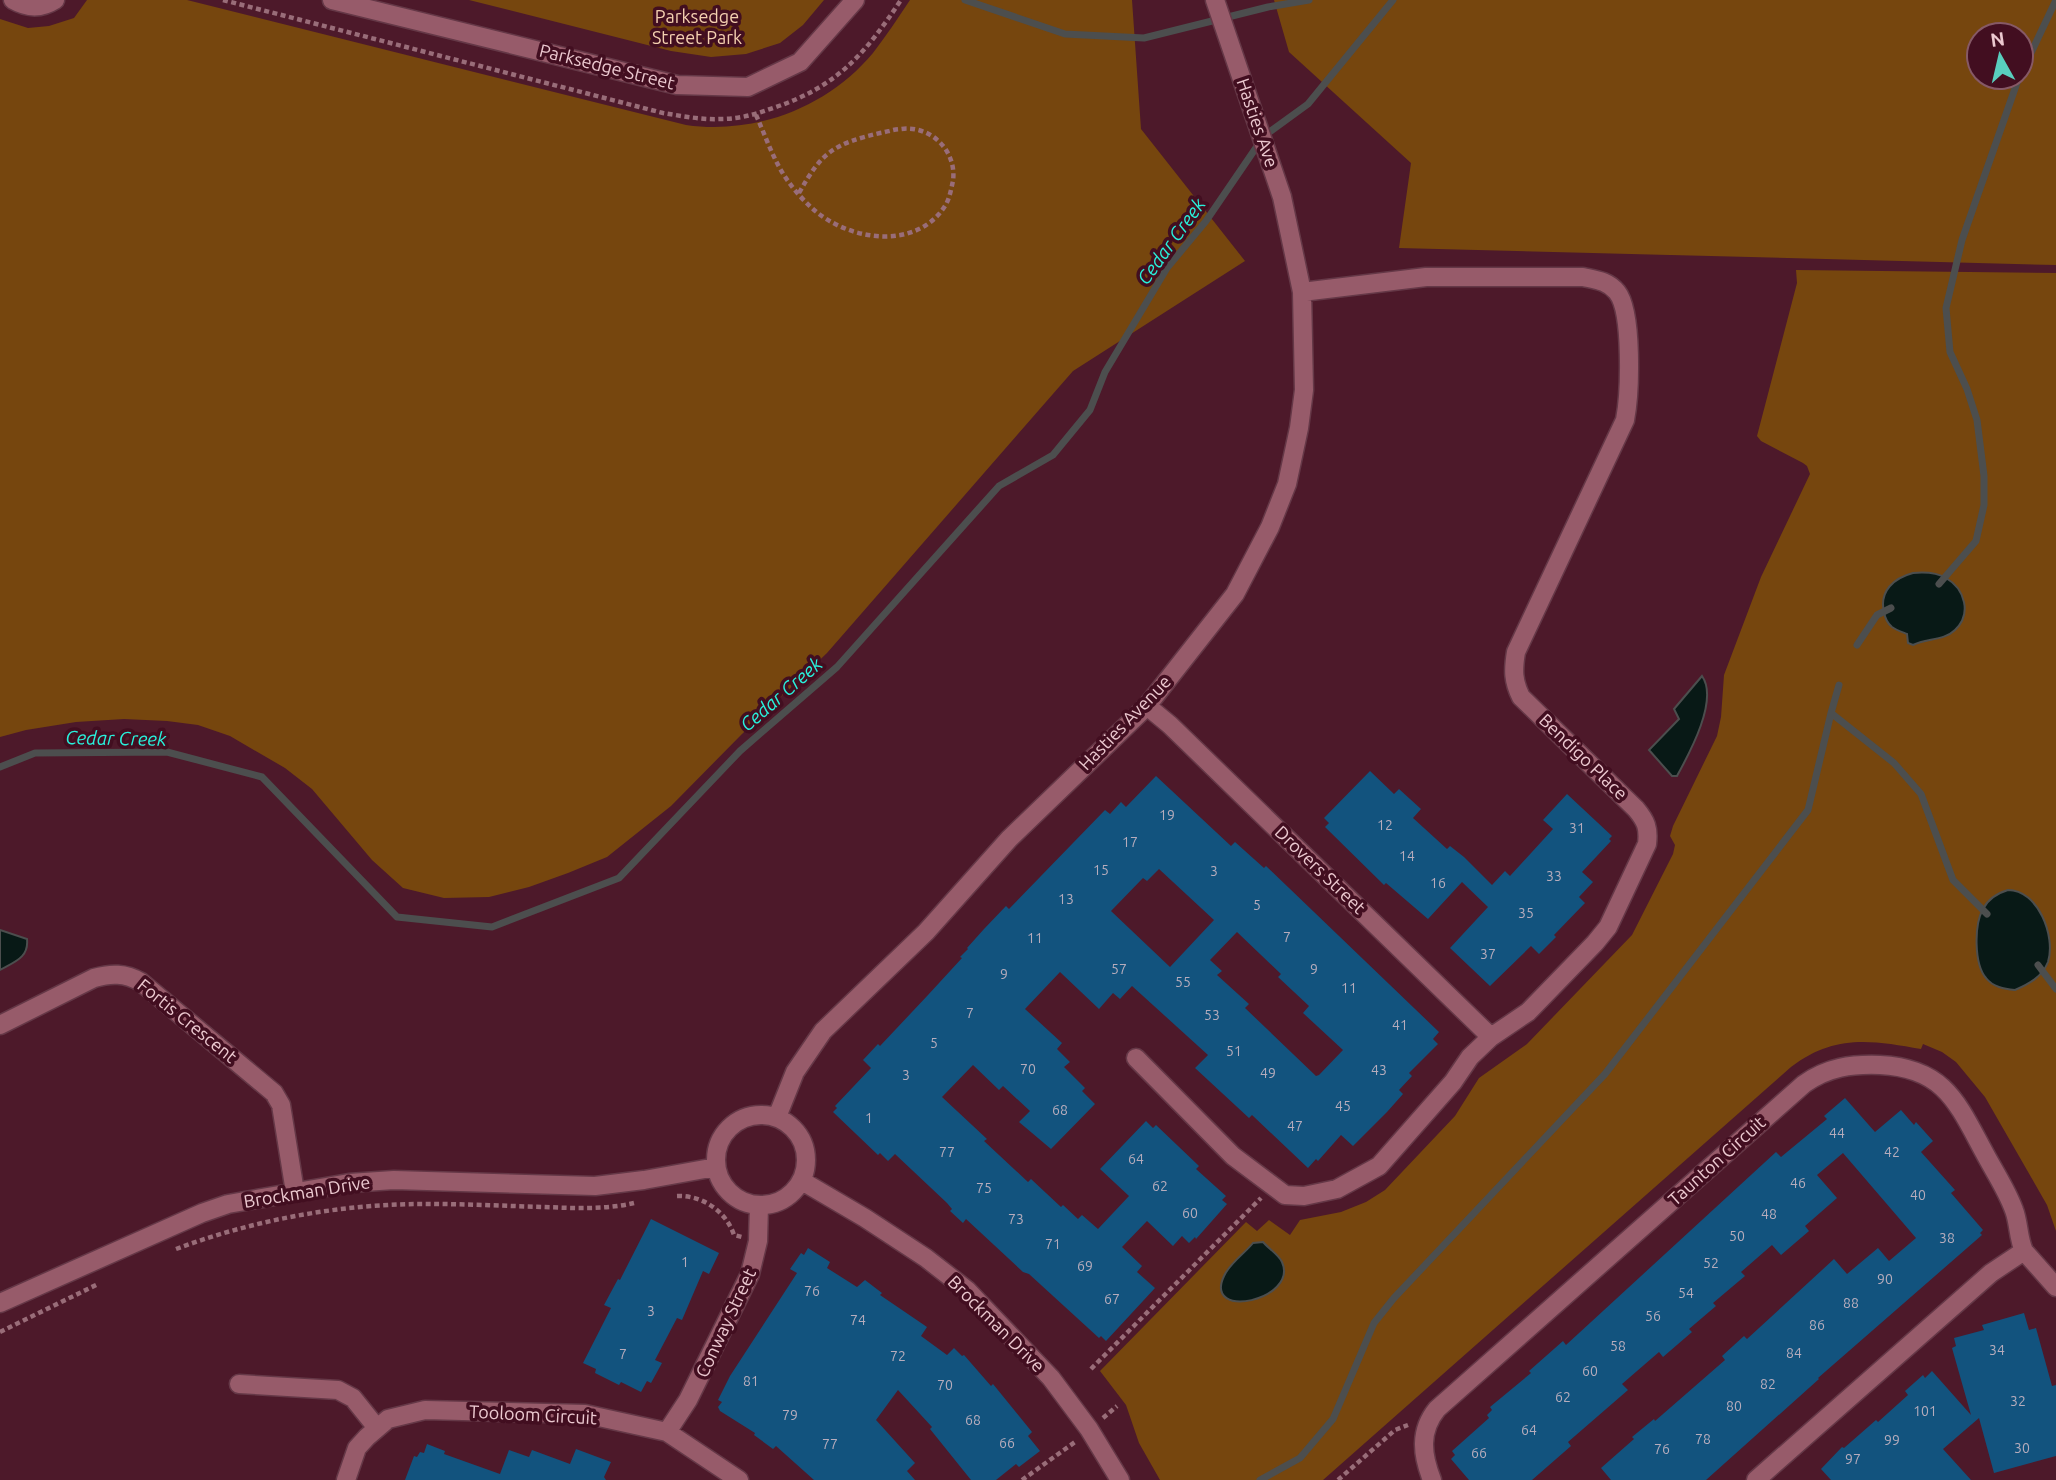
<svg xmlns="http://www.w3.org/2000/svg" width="2056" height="1480" viewBox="0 0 2056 1480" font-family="Ubuntu,sans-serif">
	<rect width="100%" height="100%" fill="#4d192a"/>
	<!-- green -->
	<path fill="#76460e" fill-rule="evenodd" d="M 87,0 L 187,0 L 686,125 C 756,135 828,107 873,53 C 886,36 898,18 910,0 L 1132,0 L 1141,129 L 1245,261 L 1073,371 L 827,653 L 742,734 L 671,806 L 607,857 L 568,873 L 529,887 L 489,897 L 444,898 L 403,888 L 372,860 L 312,789 L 285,768 L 230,736 L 198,725 L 167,721 L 124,719 L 76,722 L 26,730 L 0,737 L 0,19 L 28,28 L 49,26 L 74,18 Z
		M 469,0 L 824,0 L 803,25 L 780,43 L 746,54 L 711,57 L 671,51 Z
		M 1274,0 L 2056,0 L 2056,265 L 1399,248 L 1411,163 L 1289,52 ZM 1979,35 L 2021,35 L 2021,77 L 1979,77 Z
		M 1796,270 L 2056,273 L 2056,1231 L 2047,1205 L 1985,1097 L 1956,1062 L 1942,1052 L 1923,1044 L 1921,1049 C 1871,1040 1834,1034 1791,1067 L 1323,1480 L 1160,1480 L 1139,1443 L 1126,1405 L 1100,1371 L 1246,1222 L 1257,1231 L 1269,1220 L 1290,1235 L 1300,1220 L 1341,1212 L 1366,1202 L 1385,1190 L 1455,1116 L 1479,1078 L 1527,1044 L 1632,935 L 1673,854 L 1675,845 L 1670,836 L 1673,826 L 1717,736 L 1721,717 L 1724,675 L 1761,577 L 1810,474 L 1807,466 L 1803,463 L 1761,441 L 1757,436 L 1797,283 Z"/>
	<!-- water -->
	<path fill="#081916" stroke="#4c4e4e" stroke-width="2" d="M 1913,573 C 1924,572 1936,572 1946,578 C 1965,589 1972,614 1955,630 C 1944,641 1926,638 1913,645 L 1908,643 L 1907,634 C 1902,632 1896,630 1892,627 C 1887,623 1885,618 1884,612 C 1879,591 1894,578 1913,573 Z
		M 1702,676 C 1719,700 1689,754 1677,776 L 1672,776 L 1649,750 L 1679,719 L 1674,709 Z
		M 2008,890 C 2038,890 2056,936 2048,962 C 2042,977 2029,984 2015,990 C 2004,989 1993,987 1986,978 C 1974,964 1974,925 1983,909 C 1988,899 1998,893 2008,890 Z
		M 0,930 L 27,939 C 29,958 14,962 0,970 Z
		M 1263,1242 C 1268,1248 1279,1255 1282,1262 C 1299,1300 1203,1321 1224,1276 C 1229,1264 1245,1253 1253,1243 Z"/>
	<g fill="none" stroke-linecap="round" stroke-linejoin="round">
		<!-- stream -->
		<path stroke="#4c4e4e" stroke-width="7" d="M 965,0 L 1065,34 L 1144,38 L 1268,7 L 1309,0
			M 2021,74 L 2056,0
			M 1939,584 L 1976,541 L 1984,505 L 1984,476 L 1977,420 L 1967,389 L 1950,352 L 1946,308 L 1962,240 L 2019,77
			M 1857,645 L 1877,615 L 1891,608
			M 1839,685 L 1831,713 L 1894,763 L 1921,794 L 1953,880 L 1987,914
			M 0,767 L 35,753 L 167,752 L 262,777 L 397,917 L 492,927 L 619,878 L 740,751 L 837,667 L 999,486 L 1053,455 L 1090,410 L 1105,372 L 1167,268 L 1206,221 L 1264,136 L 1308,104 L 1393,0
			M 2038,965 L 2056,989
			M 1260,1480 L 1300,1458 L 1333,1419 L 1374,1323 L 1394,1298 L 1605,1074 L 1808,810 L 1831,713"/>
	</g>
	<!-- building -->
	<path fill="#12537e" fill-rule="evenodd" d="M 1370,771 L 1394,794 L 1399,789 L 1421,809 L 1413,818 L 1447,849 L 1450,846 L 1464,857 L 1492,885 L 1505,871 L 1510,876 L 1553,829 L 1543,820 L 1567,794 L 1612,836 L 1609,839 L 1611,841 L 1582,872 L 1593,882 L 1579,897 L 1585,903 L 1554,935 L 1556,937 L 1539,954 L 1531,946 L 1490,986 L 1450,948 L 1488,907 L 1462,882 L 1428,919 L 1386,883 L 1384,885 L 1325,827 L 1329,823 L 1324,818 Z
		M 1156,776 L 1231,846 L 1235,842 L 1264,868 L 1266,866 L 1439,1032 L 1433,1039 L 1438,1044 L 1409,1073 L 1412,1076 L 1399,1090 L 1403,1094 L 1387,1112 L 1353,1146 L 1341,1135 L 1318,1161 L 1316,1159 L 1308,1168 L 1252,1115 L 1249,1118 L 1195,1068 L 1208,1055 L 1132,986 L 1120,999 L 1113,993 L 1099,1009 L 1060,972 L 1025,1009 L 1062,1043 L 1057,1049 L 1070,1062 L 1064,1067 L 1085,1088 L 1082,1091 L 1095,1104 L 1051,1149 L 1019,1122 L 1030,1111 L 1003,1086 L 999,1090 L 973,1065 L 942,1097 L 987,1139 L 984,1141 L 1028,1182 L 1031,1179 L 1061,1207 L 1063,1205 L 1078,1219 L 1082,1215 L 1098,1229 L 1129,1196 L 1100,1169 L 1146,1121 L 1153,1128 L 1156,1125 L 1199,1166 L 1196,1169 L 1226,1196 L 1222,1200 L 1227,1204 L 1196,1239 L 1195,1237 L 1189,1243 L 1182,1236 L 1173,1246 L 1147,1221 L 1122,1247 L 1142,1266 L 1137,1272 L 1155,1288 L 1106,1341 L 1101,1336 L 1099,1338 L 1029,1274 L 1023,1272 L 966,1219 L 963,1223 L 950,1211 L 952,1209 L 947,1203 L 895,1154 L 888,1161 L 880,1153 L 878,1155 L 833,1112 L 837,1108 L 835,1106 L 871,1068 L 863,1060 L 878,1044 L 880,1046 L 928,995 L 962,958 L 960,957 L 968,949 L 967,948 L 984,929 L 1006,906 L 1009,909 L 1105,810 L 1110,814 L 1121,802 L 1126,807 ZM 1159,869 L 1214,920 L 1170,967 L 1111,911 L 1143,878 L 1147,881 ZM 1237,932 L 1281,974 L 1278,977 L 1309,1006 L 1303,1013 L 1343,1050 L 1319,1075 L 1316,1076 L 1245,1008 L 1249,1004 L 1217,975 L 1222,971 L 1210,960 Z
		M 1845,1098 L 1875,1132 L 1901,1110 L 1914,1125 L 1916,1122 L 1933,1141 L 1921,1152 L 1955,1190 L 1951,1193 L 1983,1230 L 1980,1233 L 1982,1235 L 1818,1378 L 1819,1379 L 1706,1480 L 1611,1480 L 1601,1468 L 1634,1439 L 1632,1437 L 1654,1419 L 1655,1421 L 1725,1360 L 1722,1356 L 1744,1336 L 1747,1339 L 1834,1259 L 1847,1274 L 1878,1248 L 1889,1261 L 1916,1238 L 1843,1153 L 1817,1175 L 1837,1198 L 1805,1226 L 1809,1231 L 1781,1255 L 1772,1245 L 1741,1272 L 1745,1276 L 1713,1303 L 1716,1306 L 1689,1329 L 1692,1332 L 1663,1357 L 1659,1352 L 1622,1384 L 1628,1390 L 1568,1442 L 1571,1446 L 1532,1480 L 1469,1480 L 1451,1459 L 1455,1455 L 1452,1451 L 1489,1418 L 1487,1415 L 1492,1410 L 1490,1407 L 1531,1373 L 1529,1371 L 1563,1341 L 1566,1345 L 1776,1152 L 1781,1157 L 1827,1119 L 1824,1116 Z
		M 651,1219 L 719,1253 L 709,1274 L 703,1271 L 682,1320 L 677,1318 L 655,1360 L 662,1363 L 651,1383 L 647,1381 L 641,1392 L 621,1382 L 619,1385 L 595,1373 L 596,1369 L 583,1363 L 611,1308 L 604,1305 L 618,1279 L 620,1280 Z
		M 808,1248 L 830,1262 L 827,1268 L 857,1287 L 865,1280 L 882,1293 L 880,1295 L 927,1327 L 921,1336 L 947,1355 L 954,1348 L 962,1356 L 964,1355 L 991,1386 L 993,1384 L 1032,1432 L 1028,1436 L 1040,1451 L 1019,1467 L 1016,1464 L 996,1480 L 971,1480 L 930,1429 L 932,1427 L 898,1390 L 876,1420 L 915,1463 L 907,1471 L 915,1480 L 814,1480 L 776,1446 L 773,1449 L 754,1435 L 755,1433 L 720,1411 L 718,1407 L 722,1402 L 718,1400 L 730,1376 L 797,1273 L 790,1269 L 801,1253 L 804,1255 Z
		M 2024,1313 L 2029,1330 L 2036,1328 L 2052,1386 L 2056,1385 L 2056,1456 L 1994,1473 L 1979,1418 L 1943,1449 L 1971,1480 L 1831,1480 L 1821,1469 L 1842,1447 L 1844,1448 L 1876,1420 L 1878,1422 L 1908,1395 L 1905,1391 L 1923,1375 L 1925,1378 L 1932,1371 L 1971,1415 L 1952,1348 L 1956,1346 L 1954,1338 L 1984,1330 L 1982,1325 Z
		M 427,1444 L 445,1451 L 444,1454 L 500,1474 L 509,1450 L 529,1457 L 532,1450 L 570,1464 L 576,1449 L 611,1462 L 604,1477 L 606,1480 L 405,1480 L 414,1456 L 417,1457 L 420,1452 L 424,1453 Z"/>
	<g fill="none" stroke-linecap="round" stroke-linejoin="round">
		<defs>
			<path id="minor" d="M 13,0 C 27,8 41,9 55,0
				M 332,0 L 677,85 L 748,87 L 800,62 L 855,0
				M 1147,706 L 1170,725 L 1491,1037
				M 0,1025 L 94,978 C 111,973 125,973 141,982 L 274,1093 L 281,1105 L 295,1192
				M 1136,1058 L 1233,1156 L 1285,1195 L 1304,1196 L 1337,1189 L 1379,1166 L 1453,1082 L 1470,1057 L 1491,1037 L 1528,1012 L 1595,943 L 1608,927 L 1647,844 C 1649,828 1646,821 1636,809 L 1521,697 C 1513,681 1513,670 1516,652 L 1625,420 C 1630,394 1633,312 1617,292 C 1608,281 1597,280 1583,277 L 1426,277 L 1302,292
				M716 1160a45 45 0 1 1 90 0a45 45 0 1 1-90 0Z
				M 777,1117 L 795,1072 L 823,1031 L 926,932 L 1009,839 L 1147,706 L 1235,594 L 1270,527 L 1287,484 L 1299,428 L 1304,390 L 1302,292 L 1282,197 L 1215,0
				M 802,1181 L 865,1218 L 926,1258 L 967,1290 L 1051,1378 L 1089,1429 L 1120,1480
				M 2024,1251 L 2056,1287
				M 0,1303 L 202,1213 L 228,1204 L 349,1183 L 394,1180 L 595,1186 L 644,1180 L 716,1167
				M 239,1384 L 338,1390 L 353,1398 L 377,1428
				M 667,1432 L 688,1400 L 750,1274 L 758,1241 L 759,1206
				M 346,1480 L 357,1448 L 367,1437 L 388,1419 L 425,1410 L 585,1414 L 667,1432 L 739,1480
				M 1432,1480 C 1422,1455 1419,1431 1437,1409 L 1804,1084 C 1828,1067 1851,1064 1880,1065 C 1944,1068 1957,1102 1984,1152 C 1994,1171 2007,1190 2014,1210 C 2019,1223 2018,1238 2024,1251 L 1991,1273 L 1756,1480"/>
		</defs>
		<!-- minor casing -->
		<use href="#minor" stroke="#653847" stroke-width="21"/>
		<!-- path -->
		<path stroke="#996d79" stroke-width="4.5" stroke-dasharray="5 3.5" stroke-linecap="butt" d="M 223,0 L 663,113 C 682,116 702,120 721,119 C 740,119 756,114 773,108 C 837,87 865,54 901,0
			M 756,115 C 766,137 774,162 788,181 C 795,191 804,201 813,209 C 849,241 916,251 945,206 C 950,198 951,189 953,181 C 957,151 931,125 901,129 C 894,129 887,132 880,133 C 833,144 822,152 799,193
			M 677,1196 C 702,1195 726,1211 734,1235 L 742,1237
			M 176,1249 C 256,1219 346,1203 432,1204 C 469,1204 507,1206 544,1207 C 574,1208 604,1210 634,1203
			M 0,1332 L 98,1284
			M 1091,1369 L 1261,1198
			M 1103,1418 L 1117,1406
			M 1022,1480 L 1075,1442
			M 1338,1480 L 1395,1430 L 1408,1425"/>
		<!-- minor -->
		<use href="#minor" stroke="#975b6a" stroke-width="18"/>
	</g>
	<g text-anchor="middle" stroke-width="7" stroke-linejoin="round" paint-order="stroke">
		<!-- number labels -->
		<g font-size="14" fill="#b6acbc">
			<text x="1167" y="820">19</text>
			<text x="1385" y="830">12</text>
			<text x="1577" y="833">31</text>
			<text x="1130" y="847">17</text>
			<text x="1407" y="861">14</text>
			<text x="1101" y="875">15</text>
			<text x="1214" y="876">3</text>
			<text x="1554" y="881">33</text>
			<text x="1438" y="888">16</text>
			<text x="1066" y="904">13</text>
			<text x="1257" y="910">5</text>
			<text x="1526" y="918">35</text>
			<text x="1287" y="942">7</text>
			<text x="1035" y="943">11</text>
			<text x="1488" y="959">37</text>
			<text x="1119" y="974">57</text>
			<text x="1314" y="974">9</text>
			<text x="1004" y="979">9</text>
			<text x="1183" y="987">55</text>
			<text x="1349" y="993">11</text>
			<text x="970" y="1018">7</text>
			<text x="1212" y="1020">53</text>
			<text x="1400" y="1030">41</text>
			<text x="934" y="1048">5</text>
			<text x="1234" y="1056">51</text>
			<text x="1028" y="1074">70</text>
			<text x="1379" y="1075">43</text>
			<text x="1268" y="1078">49</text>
			<text x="906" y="1080">3</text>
			<text x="1343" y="1111">45</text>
			<text x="1060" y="1115">68</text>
			<text x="869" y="1123">1</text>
			<text x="1295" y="1131">47</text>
			<text x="1837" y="1138">44</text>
			<text x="947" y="1157">77</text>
			<text x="1892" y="1157">42</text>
			<text x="1136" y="1164">64</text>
			<text x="1798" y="1188">46</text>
			<text x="1160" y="1191">62</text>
			<text x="984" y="1193">75</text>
			<text x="1918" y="1200">40</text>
			<text x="1190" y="1218">60</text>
			<text x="1769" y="1219">48</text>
			<text x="1016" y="1224">73</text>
			<text x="1737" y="1241">50</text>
			<text x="1947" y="1243">38</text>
			<text x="1053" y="1249">71</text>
			<text x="685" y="1267">1</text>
			<text x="1711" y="1268">52</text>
			<text x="1085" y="1271">69</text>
			<text x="1885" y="1284">90</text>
			<text x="812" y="1296">76</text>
			<text x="1686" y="1298">54</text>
			<text x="1112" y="1304">67</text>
			<text x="1851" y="1308">88</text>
			<text x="651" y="1316">3</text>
			<text x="1653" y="1321">56</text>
			<text x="858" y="1325">74</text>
			<text x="1817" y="1330">86</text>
			<text x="1618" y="1351">58</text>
			<text x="1997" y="1355">34</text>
			<text x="1794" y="1358">84</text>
			<text x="623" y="1359">7</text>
			<text x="898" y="1361">72</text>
			<text x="1590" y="1376">60</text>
			<text x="751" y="1386">81</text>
			<text x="1768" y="1389">82</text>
			<text x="945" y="1390">70</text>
			<text x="1563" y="1402">62</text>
			<text x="2018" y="1406">32</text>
			<text x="1734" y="1411">80</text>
			<text x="1925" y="1416">101</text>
			<text x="790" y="1420">79</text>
			<text x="973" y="1425">68</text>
			<text x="1529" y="1435">64</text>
			<text x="1703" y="1444">78</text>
			<text x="1892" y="1445">99</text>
			<text x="1007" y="1448">66</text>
			<text x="830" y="1449">77</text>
			<text x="2022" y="1453">30</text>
			<text x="1662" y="1454">76</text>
			<text x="1479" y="1458">66</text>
			<text x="1853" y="1464">97</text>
		</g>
		<!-- park labels -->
		<g font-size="18" fill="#f4d0b0" stroke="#420e20">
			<text x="697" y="23">Parksedge<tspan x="697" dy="21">Street Park</tspan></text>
		</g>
		<!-- street labels -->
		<g font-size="18" fill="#ecc9d0" stroke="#420e20">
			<text transform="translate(607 67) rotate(14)" y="6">Parksedge Street</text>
			<text transform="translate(1257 123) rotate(71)" y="6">Hasties Ave</text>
			<text transform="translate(1125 723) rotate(-46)" y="6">Hasties Avenue</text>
			<text transform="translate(1583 757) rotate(44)" y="6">Bendigo Place</text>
			<text transform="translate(1320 870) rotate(44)" y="6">Drovers Street</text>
			<text transform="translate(187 1021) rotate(39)" y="6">Fortis Crescent</text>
			<text transform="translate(1717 1161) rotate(-42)" y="6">Taunton Circuit</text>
			<text transform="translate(307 1192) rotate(-9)" y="6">Brockman Drive</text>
			<text transform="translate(726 1323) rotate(-65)" y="6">Conway Street</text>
			<text transform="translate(996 1324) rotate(45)" y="6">Brockman Drive</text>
			<text transform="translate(533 1415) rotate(3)" y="6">Tooloom Circuit</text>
		</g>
		<!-- water labels -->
		<g font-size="19" font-style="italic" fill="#29f0db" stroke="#420e20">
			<text transform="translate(1171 241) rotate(-54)" y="7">Cedar Creek</text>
			<text transform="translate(781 694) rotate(-41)" y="7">Cedar Creek</text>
			<text transform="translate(116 738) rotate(1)" y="7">Cedar Creek</text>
		</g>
	</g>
	<!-- north arrow -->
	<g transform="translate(2000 56) rotate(352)"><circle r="33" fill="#420e20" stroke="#865966" stroke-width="2"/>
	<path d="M0-5L12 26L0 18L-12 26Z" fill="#59cebe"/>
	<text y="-10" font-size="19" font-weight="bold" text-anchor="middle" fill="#ecc9d0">N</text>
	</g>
</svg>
